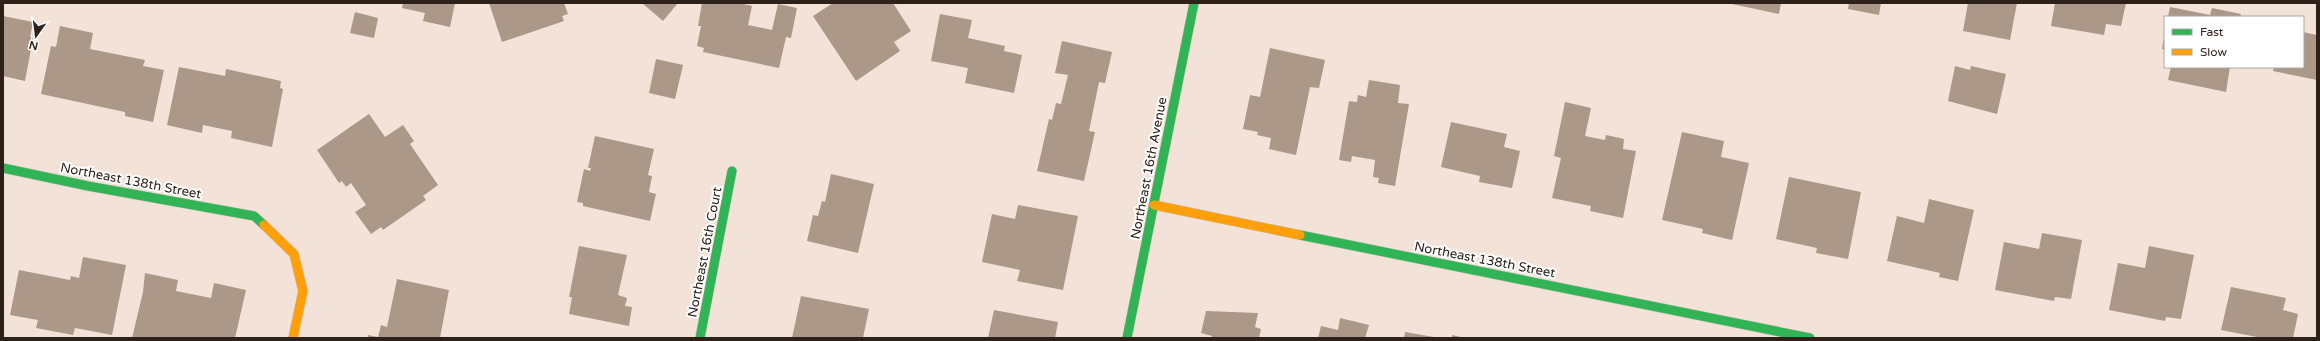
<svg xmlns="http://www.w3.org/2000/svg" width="2320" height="341" viewBox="0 0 2320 341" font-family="'Varela Round',sans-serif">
	<rect width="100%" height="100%" fill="#f2e2d8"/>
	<!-- building -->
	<path fill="#ac9889" d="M 403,3 L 455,3 L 450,27 L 423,21 L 425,13 L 402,8 Z
		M 489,3 L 564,3 L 568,14 L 562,16 L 564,21 L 502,42 Z
		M 642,3 L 678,3 L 663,21 Z
		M 702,3 L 739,3 L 752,6 L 748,25 L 772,30 L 778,4 L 797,8 L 791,38 L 786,37 L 779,68 L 703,52 L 704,48 L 697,46 L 701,26 L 698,26 Z
		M 833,3 L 893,3 L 911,31 L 894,42 L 900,51 L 856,81 L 813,16 Z
		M 1727,3 L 1781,3 L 1779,14 Z
		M 1849,3 L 1881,3 L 1879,15 L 1848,9 Z
		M 1968,3 L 2017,3 L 2010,40 L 1963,31 Z
		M 2055,3 L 2126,3 L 2121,26 L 2106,24 L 2104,35 L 2051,26 Z
		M 2170,7 L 2210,15 L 2212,8 L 2241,14 L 2240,17 L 2168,17 Z
		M 355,12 L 378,18 L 374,38 L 350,33 Z
		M 940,14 L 972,20 L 968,38 L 1005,46 L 1004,51 L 1022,55 L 1014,93 L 965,83 L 968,68 L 931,61 Z
		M 3,16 L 33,22 L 30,37 L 33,38 L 25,81 L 3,76 Z
		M 60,26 L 93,33 L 90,49 L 145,60 L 143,66 L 164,70 L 153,122 L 125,116 L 125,112 L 41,94 L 51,46 L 56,47 Z
		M 2303,32 L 2317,35 L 2317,80 L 2273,71 L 2274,67 L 2303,67 Z
		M 2164,37 L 2165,37 L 2165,50 L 2162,49 Z
		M 1062,41 L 1112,52 L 1105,83 L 1099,82 L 1089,131 L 1095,132 L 1084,181 L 1037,171 L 1049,119 L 1052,120 L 1056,103 L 1061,104 L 1068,75 L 1055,73 Z
		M 1270,48 L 1325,60 L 1319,88 L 1310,87 L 1296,155 L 1269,149 L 1271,138 L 1257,135 L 1258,132 L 1243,129 L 1250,95 L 1260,97 Z
		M 656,59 L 683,65 L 675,99 L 649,93 Z
		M 1955,66 L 1970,70 L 1971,66 L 2006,74 L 1997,114 L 1948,101 Z
		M 179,67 L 225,76 L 226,69 L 281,81 L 280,88 L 283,89 L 272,147 L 231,138 L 232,131 L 203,125 L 202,133 L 167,125 Z
		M 2171,67 L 2230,67 L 2226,92 L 2168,80 Z
		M 1369,80 L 1400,85 L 1398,103 L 1409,104 L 1395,186 L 1378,183 L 1379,178 L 1373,177 L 1375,160 L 1352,156 L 1351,162 L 1339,160 L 1349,101 L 1357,102 L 1358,95 L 1366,97 Z
		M 1565,102 L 1591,108 L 1585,136 L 1605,140 L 1606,135 L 1624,139 L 1623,149 L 1636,151 L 1623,218 L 1590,211 L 1591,206 L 1552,198 L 1561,158 L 1554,156 Z
		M 369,114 L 385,137 L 403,125 L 414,141 L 410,144 L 438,185 L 423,196 L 426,200 L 383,230 L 381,227 L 371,234 L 355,212 L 366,205 L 351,183 L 346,187 L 342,181 L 339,183 L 317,150 Z
		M 1451,122 L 1507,134 L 1504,147 L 1520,151 L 1512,188 L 1479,182 L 1480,176 L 1441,167 Z
		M 1682,132 L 1724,141 L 1721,157 L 1749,163 L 1732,240 L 1702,233 L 1703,229 L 1662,220 Z
		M 595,136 L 654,149 L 648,175 L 652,176 L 649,192 L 656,194 L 650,221 L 583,206 L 583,203 L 577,202 L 584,169 L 590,171 L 591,168 L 588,168 Z
		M 831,174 L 874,184 L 858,253 L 807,241 L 813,215 L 818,216 L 822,201 L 825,202 Z
		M 1789,177 L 1861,192 L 1848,259 L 1816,253 L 1817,248 L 1776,239 Z
		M 1929,199 L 1974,210 L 1958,281 L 1939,277 L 1940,273 L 1887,261 L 1897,216 L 1924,223 Z
		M 1018,205 L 1078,216 L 1063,290 L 1017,281 L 1020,270 L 982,262 L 992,214 L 1015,219 Z
		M 2042,233 L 2082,240 L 2071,299 L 2055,297 L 2054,301 L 1995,290 L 2004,242 L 2039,249 Z
		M 579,246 L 627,255 L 618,295 L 627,298 L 625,306 L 632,307 L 629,326 L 569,314 L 572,297 L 569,297 Z
		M 2149,246 L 2194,255 L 2181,319 L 2166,317 L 2165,321 L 2109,310 L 2118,263 L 2145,268 Z
		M 83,257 L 126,265 L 112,335 L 75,328 L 73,335 L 36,328 L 38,320 L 10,315 L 19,270 L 70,280 L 71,276 L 79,278 Z
		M 145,273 L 178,280 L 176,291 L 211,298 L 214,283 L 246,290 L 235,338 L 132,338 L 143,292 Z
		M 397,279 L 449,290 L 440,338 L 368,338 L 368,335 L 378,337 L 381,325 L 387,327 Z
		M 2231,287 L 2286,298 L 2283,310 L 2298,314 L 2293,338 L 2262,338 L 2221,330 Z
		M 801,296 L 869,309 L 863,338 L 792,338 Z
		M 994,310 L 1058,322 L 1055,338 L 988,338 Z
		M 1206,311 L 1258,313 L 1255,327 L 1261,329 L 1259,338 L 1211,338 L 1212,336 L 1201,333 Z
		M 1340,318 L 1369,325 L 1365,338 L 1318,338 L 1321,326 L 1338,330 Z
		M 1405,332 L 1434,337 L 1434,338 L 1404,338 Z
		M 1452,335 L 1461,337 L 1461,338 L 1452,338 Z"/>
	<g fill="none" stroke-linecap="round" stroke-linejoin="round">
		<defs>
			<path id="fast" d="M 3,168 L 88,186 L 254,216 L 264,225
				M 1300,235 L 1810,338
				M 700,338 L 732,171
				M 1127,338 L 1194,3"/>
			<path id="slow" d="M 1154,205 L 1300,235
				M 264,225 L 294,254 L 303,291 L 293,338"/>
		</defs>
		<!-- fast casing -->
		<use href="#fast" stroke="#ccbeb5" stroke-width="10"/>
		<!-- slow casing -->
		<use href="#slow" stroke="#ccbeb5" stroke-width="10"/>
		<!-- fast -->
		<use href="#fast" stroke="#30b455" stroke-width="9"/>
		<!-- slow -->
		<use href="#slow" stroke="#ff9f0a" stroke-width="9"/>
	</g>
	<g text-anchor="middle" stroke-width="4" stroke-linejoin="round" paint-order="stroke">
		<!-- street labels -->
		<g font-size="13" fill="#2e2119" stroke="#fff">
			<text transform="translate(1148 168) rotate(-79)" y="5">Northeast 16th Avenue</text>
			<text transform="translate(131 180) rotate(11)" y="5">Northeast 138th Street</text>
			<text transform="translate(704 252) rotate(-79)" y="5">Northeast 16th Court</text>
			<text transform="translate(1485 259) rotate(11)" y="5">Northeast 138th Street</text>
		</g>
	</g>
	<!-- border -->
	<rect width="2320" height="341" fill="none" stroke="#2e2119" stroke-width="8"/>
	<!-- legend -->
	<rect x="2164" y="16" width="140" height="52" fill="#ffffff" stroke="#aba6a3"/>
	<rect x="2172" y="29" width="20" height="6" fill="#30b455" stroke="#aba6a3"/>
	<text x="2200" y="36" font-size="12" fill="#2e2119">Fast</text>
	<rect x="2172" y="49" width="20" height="6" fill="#ff9f0a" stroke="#aba6a3"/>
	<text x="2200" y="56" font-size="12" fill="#2e2119">Slow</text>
	<!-- north arrow -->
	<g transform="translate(36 36) rotate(194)" stroke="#ffffff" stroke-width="3" paint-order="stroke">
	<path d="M0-3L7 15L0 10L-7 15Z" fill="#2e2119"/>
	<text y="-6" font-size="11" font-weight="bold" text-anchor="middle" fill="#2e2119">N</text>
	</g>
</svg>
